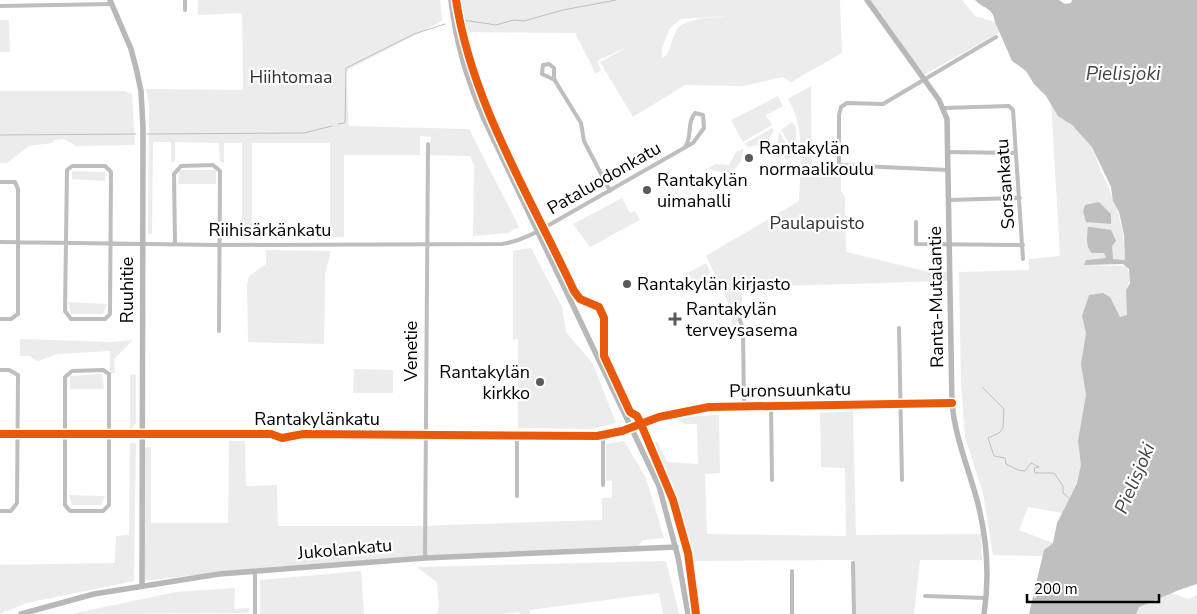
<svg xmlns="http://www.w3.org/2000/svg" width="1197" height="614" viewBox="0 0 1197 614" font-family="'Nunito Sans',sans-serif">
	<rect width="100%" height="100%" fill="#fff"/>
	<!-- green -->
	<path fill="#ececec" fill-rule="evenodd" d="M 198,0 L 440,0 L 442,21 L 346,71 L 349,126 L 469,129 L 519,227 L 508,233 L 473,236 L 474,165 L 470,156 L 429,155 L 431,137 L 420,136 L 420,155 L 344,155 L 344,237 L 330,237 L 330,143 L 252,143 L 252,237 L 242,237 L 242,143 L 224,143 L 224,163 L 220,162 L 219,143 L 175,142 L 175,162 L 171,162 L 171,142 L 153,142 L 152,234 L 148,234 L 149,104 L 146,89 L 243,90 L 242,13 L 198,15 Z
		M 460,0 L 840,0 L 842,53 L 791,82 L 783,77 L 743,86 L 685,85 L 633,117 L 600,62 L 629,46 L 597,61 L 601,70 L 596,74 L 575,33 L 467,32 ZM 728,16 C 713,18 694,17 681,25 C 670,33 673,54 662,58 L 662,49 L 669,29 L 681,19 Z
		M 870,0 L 962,0 L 975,16 L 995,22 L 1000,32 L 924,75 Z
		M 0,20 L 9,20 L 10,52 L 0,52 Z
		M 811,86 L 812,173 L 841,174 L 841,191 L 845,197 L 846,252 L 925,271 L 947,272 L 948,281 L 742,287 L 742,316 L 732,329 L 731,309 L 706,256 L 799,201 C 800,167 806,128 788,99 Z
		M 0,91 L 124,91 L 132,94 L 135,145 L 76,146 L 64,139 L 54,140 L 52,143 L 29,146 L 7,163 L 0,163 Z
		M 778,96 L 783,106 L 766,115 L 772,125 L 743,142 L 731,120 Z
		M 1051,102 C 1060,119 1078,128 1090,144 C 1095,151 1097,161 1100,169 C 1116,203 1124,222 1125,260 L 1106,258 L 1087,260 L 1084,265 L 1127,266 L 1130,279 L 1126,290 L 1130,318 L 1079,451 C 1088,473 1069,494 1062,513 L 1028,507 L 1019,530 L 1053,543 L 1044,550 L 1043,556 L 993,555 L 983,493 L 965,437 L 961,385 L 959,272 L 1029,270 L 1029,259 L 1060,256 Z
		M 792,122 L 796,127 L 796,141 L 790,145 L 781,130 Z
		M 772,128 L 774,131 L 766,143 L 748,147 L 744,144 Z
		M 779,131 L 793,156 L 786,160 L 777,147 Z
		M 743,149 C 743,170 727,178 709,168 L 716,164 L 729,165 L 736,152 Z
		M 179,170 L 216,170 L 216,184 L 178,184 Z
		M 72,171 L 105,172 L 105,181 L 72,179 Z
		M 622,198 L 630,213 L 635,211 L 640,220 L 590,247 L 573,224 Z
		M 531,248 L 562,307 L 566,332 L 593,364 L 616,423 L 591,429 L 518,428 L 518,339 L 513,340 L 513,251 Z
		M 266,250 L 331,251 L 325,274 L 324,344 L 248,342 L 247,284 L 249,276 L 266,264 Z
		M 706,263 L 711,273 L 694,283 L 688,273 Z
		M 68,302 L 107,304 L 103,314 L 71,314 Z
		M 20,339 L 111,342 L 133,340 L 114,359 L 115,373 L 110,373 L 110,351 L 57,354 L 38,361 L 29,356 L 20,356 Z
		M 354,369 L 393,370 L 393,393 L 353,393 Z
		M 102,374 L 104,389 L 70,389 L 70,376 Z
		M 130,374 L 136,375 L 136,423 L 130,430 Z
		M 853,411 L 856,535 L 981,534 L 982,560 L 920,560 L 914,614 L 855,614 L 853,560 L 692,561 L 677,500 L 652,444 L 657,441 L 667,462 L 698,464 L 697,424 L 684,424 L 678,419 L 696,416 L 719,415 L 720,473 L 705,474 L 707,534 L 846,536 L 845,468 L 821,467 L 820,413 Z
		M 229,441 L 245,441 L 246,486 L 277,485 L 278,526 L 419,526 L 602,520 L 602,498 L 612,498 L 612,481 L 606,480 L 606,444 L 624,441 L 646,478 L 664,538 L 643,540 L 638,546 C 473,553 307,561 143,581 L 143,448 L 151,447 L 151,523 L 228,523 Z
		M 130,443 L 136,443 L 134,581 L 27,603 L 0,614 L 0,565 L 115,563 L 116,536 L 129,535 Z
		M 69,495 L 105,496 L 101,505 L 72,505 Z
		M 666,561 L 679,614 L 663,614 L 659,593 L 530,610 L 530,614 L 520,614 L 519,612 L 502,614 L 436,614 L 439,607 L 437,582 L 417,567 Z
		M 361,571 L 364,614 L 260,614 L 260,580 Z
		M 235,588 L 234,609 L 249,608 L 249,613 L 71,614 L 176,592 Z
		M 1171,593 L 1188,599 L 1197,595 L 1197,614 L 1136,614 L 1138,607 Z"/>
	<!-- water -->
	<path fill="#bfbfbf" d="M 975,0 L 1059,0 L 1065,4 L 1071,3 L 1072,0 L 1197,0 L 1197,584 L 1179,590 L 1144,605 L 1139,607 L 1136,614 L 1029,614 L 1044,550 L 1053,543 L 1057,523 L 1077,483 L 1081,465 L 1078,441 L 1086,395 L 1081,364 L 1086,333 L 1082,316 L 1089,295 L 1103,293 L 1110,297 L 1120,317 L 1127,315 L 1126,290 L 1130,283 L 1129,269 L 1123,264 L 1084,265 L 1086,260 L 1106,258 L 1104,253 L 1092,253 C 1085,246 1087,237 1088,227 L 1091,227 L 1111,230 L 1116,241 L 1112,246 L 1113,259 L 1125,260 L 1124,235 L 1119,212 L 1113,201 L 1111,187 L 1092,147 L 1072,125 L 1058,116 L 1046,96 L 1034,84 L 1026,71 L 1012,61 L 995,22 C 993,7 983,9 975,0 Z
		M 1099,202 L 1111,214 L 1111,224 L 1086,222 L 1083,211 L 1085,205 Z"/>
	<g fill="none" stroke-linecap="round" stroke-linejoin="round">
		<!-- stream -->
		<path stroke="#bfbfbf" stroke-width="1" d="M 463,20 L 496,25 L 514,20 L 524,21 L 563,10 L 616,0
			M 338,124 L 345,123 L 346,68 L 414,34 L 445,24
			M 147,134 L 304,133 L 332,126
			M 0,135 L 136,134
			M 983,388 L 1004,409 L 1003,428 L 999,433 L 988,438 L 994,456 L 1005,458 L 1006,464 L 1018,470 L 1025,471 L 1031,463 L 1039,467 L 1034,468 L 1035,473 L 1054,473 L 1063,486 L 1063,493 L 1069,498"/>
		<!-- street -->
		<path stroke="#bebebe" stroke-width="4" d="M 0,6 L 112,4
			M 185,10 L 185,0
			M 555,80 L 542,74 L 543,65 L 549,64 L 554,68 L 554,79 L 581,123 L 584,141 L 610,191
			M 944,108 L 1009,106 L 1013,110 L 1023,259
			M 947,152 L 1016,153
			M 72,166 L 105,166 L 111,172 L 110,314 L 105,319 L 71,319 L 65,311 L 67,170 Z
			M 948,170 L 839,165 L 839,115 L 841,107 L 847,103 L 883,104 L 996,37
			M 0,182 L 15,182 L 18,189 L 18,314 L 11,319 L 0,319
			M 948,200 L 1020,198
			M 916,222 L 916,244 L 1023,245
			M 0,242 L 219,245 L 502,244 C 522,241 539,231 556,221 L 691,144 L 693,143 L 704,128 L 703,115 L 695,113 C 686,124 693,136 685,147
			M 175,244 L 174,174 L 181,166 L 213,165 L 220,171 L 219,331
			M 740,320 L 743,330 L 744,407
			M 899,328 L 902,480
			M 0,370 L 9,370 L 18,375 L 17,503 L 11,511 L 0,511
			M 103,370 L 109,374 L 109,505 L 103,511 L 70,511 L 65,505 L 65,377 L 72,371 Z
			M 771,405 L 772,480
			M 0,434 L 271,434 L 282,438 L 303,434 L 597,436 L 622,431 L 659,417 L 709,407 L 952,403
			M 517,435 L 517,496
			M 603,485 L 603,435
			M 425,558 L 428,144
			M 853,563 L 854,614
			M 925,596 L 986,598
			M 255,614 L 255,571
			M 792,614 L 792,571"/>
		<!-- secondary -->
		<path stroke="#b8b8b8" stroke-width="5.5" d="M 110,0 L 131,49 L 136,68 L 141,91 L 143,128 L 142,585
			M 451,0 C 456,44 467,79 484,119 L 659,486 L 678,557 L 688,614
			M 867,0 L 939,100 L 947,119 L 952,403 C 955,437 968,467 977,500 C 987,538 990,575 984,614
			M 21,614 L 94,594 L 219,574 L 425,558 L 676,547"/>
		<defs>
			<path id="cycleway" d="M 456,0 C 472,104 530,196 574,291 L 580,299 L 599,307 L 604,318 L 604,356 L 630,412 L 637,416 L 641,424 L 673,500 L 680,525 L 688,553 L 696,614
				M 0,434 L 271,434 L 282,438 L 303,434 L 597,436 L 622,431 L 659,417 L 709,407 L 952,403"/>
		</defs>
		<!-- cycleway casing -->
		<use href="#cycleway" stroke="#fff" stroke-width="11"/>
		<!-- cycleway -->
		<use href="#cycleway" stroke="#e8590c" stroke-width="8"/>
	</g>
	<!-- markers -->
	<g fill="#595959" stroke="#fff" stroke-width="2">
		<circle cx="749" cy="158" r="5"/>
		<circle cx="647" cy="190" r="5"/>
		<circle cx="627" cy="284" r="5"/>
		<path d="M672.5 311.5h5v5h5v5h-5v5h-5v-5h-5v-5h5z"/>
		<circle cx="540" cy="382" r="5"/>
	</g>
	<g text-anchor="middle" stroke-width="4.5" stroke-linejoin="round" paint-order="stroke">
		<!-- park labels -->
		<g font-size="18" fill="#333" stroke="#fff">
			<text x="291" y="83">Hiihtomaa</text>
			<text x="817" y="229">Paulapuisto</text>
		</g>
		<!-- poi labels -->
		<g font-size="18" fill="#000" stroke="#fff" text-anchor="start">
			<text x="759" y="154">Rantakylän<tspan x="759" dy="21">normaalikoulu</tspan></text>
			<text x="657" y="186">Rantakylän<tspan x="657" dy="21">uimahalli</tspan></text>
			<text x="637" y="290">Rantakylän kirjasto</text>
			<text x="686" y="315">Rantakylän<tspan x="686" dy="21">terveysasema</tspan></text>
			<text x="530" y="378" text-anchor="end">Rantakylän<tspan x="530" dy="21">kirkko</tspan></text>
		</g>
		<!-- street labels -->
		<g font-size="18" fill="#000" stroke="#fff">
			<text transform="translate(604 178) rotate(-30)" y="6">Pataluodonkatu</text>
			<text transform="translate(1005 184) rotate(-94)" y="6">Sorsankatu</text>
			<text x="270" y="236">Riihisärkänkatu</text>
			<text transform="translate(127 290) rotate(-90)" y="6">Ruuhitie</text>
			<text transform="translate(936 297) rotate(-91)" y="6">Ranta-Mutalantie</text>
			<text transform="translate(411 351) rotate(-90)" y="6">Venetie</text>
			<text transform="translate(790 390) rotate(-1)" y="6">Puronsuunkatu</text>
			<text x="317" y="425">Rantakylänkatu</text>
			<text transform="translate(345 549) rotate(-5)" y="6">Jukolankatu</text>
		</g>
		<!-- water labels -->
		<g font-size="19" font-style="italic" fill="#444" stroke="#fff">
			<text x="1123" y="80">Pielisjoki</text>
			<text transform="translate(1134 478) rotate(-67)" y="7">Pielisjoki</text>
		</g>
	</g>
	<!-- scale -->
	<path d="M1027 594v8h132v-8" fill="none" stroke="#000000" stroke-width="2.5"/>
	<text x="1034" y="594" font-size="15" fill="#000000" stroke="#ffffff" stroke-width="4" paint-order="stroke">200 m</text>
</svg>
